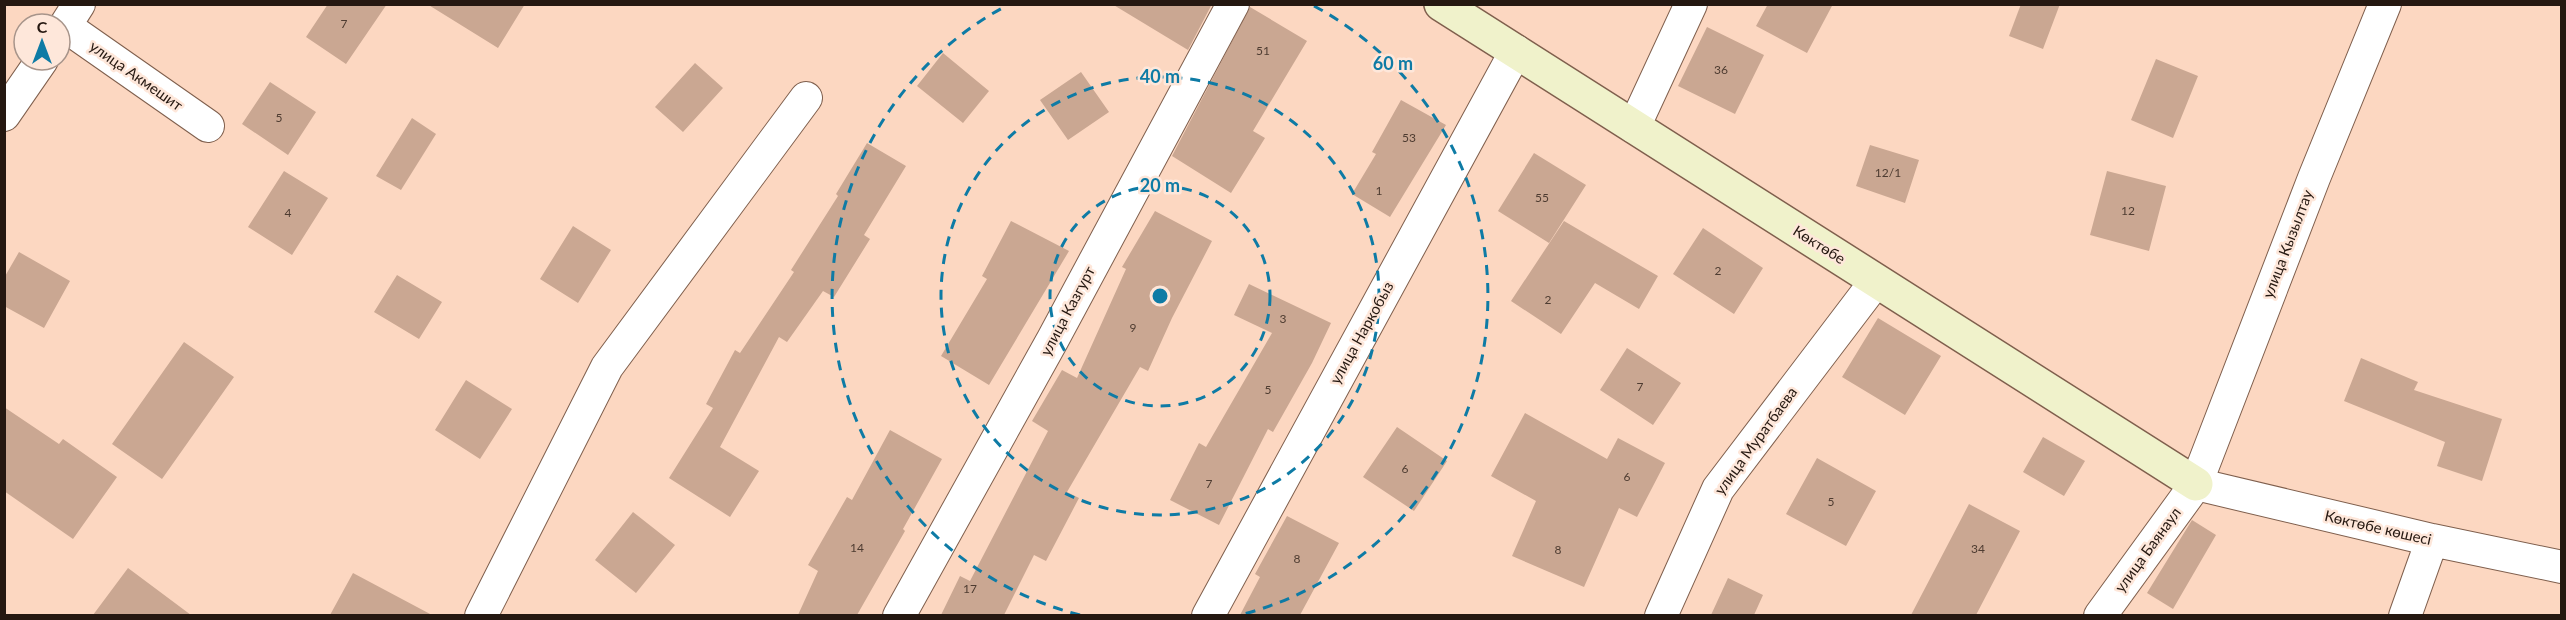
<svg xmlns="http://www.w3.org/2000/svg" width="2566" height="620" viewBox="0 0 2566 620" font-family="Lato,sans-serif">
	<rect width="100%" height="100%" fill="#fcd7c1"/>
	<!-- building -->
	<path fill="#caa792" d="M 328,4 L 387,4 L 346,64 L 306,37 Z
		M 427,4 L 525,4 L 498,48 Z
		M 1112,4 L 1212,4 L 1188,50 Z
		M 1768,4 L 1833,4 L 1807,53 L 1756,26 Z
		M 2021,4 L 2060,4 L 2043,49 L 2009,36 Z
		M 1250,7 L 1307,41 L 1253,131 L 1265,138 L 1231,193 L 1172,156 Z
		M 1707,27 L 1764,55 L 1735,114 L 1678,86 Z
		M 943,53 L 989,91 L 963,123 L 917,86 Z
		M 2156,59 L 2198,76 L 2173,138 L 2131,120 Z
		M 695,63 L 723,88 L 683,132 L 655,107 Z
		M 1081,72 L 1109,112 L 1068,140 L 1040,100 Z
		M 270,82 L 316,112 L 288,155 L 242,124 Z
		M 1401,100 L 1446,125 L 1390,217 L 1352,194 L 1376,154 L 1372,152 Z
		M 412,118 L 436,134 L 401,190 L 376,176 Z
		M 867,143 L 906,166 L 864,235 L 870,239 L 834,297 L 823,291 L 787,342 L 779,337 L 720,447 L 759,471 L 730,517 L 669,478 L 713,408 L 706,404 L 735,350 L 740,353 L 794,272 L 791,270 L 838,196 L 836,194 Z
		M 1870,145 L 1919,160 L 1905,203 L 1856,186 Z
		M 1534,153 L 1586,185 L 1549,243 L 1498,211 Z
		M 284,171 L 328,198 L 292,255 L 248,227 Z
		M 2107,171 L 2166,186 L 2149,251 L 2090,235 Z
		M 1155,211 L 1212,241 L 1172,318 L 1148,371 L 1140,367 L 1067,492 L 1079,498 L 1046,561 L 1034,555 L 1004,615 L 941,615 L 960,576 L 970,581 L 1048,431 L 1032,421 L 1062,370 L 1077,378 L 1126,269 L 1122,267 Z
		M 1011,221 L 1069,251 L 989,385 L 941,356 L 987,279 L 982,276 Z
		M 1564,221 L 1658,276 L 1639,309 L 1595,283 L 1561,334 L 1511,301 Z
		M 573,226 L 611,250 L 578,303 L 540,279 Z
		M 1703,228 L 1763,268 L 1734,314 L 1673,274 Z
		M 19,252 L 70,281 L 44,328 L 4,306 L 4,278 Z
		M 397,275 L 442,302 L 419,339 L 374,312 Z
		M 1249,284 L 1331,323 L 1312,363 L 1273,432 L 1268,429 L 1219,525 L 1170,500 L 1199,443 L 1206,447 L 1272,333 L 1234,315 Z
		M 1878,318 L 1941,356 L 1905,415 L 1842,377 Z
		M 184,342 L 234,377 L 162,479 L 112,444 Z
		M 1627,348 L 1681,383 L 1653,425 L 1600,390 Z
		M 2361,358 L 2418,382 L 2414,390 L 2502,419 L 2482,481 L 2437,466 L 2445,442 L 2344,401 Z
		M 466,380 L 512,409 L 480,459 L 435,430 Z
		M 4,407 L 59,444 L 63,439 L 117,477 L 73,539 L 4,491 Z
		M 1525,413 L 1607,459 L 1618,438 L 1665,463 L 1637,517 L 1619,508 L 1584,587 L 1512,556 L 1536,501 L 1491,476 Z
		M 1397,427 L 1447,461 L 1414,511 L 1363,477 Z
		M 890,430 L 942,459 L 903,529 L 905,531 L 857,615 L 798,615 L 818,571 L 808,565 L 847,497 L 852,500 Z
		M 2043,437 L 2085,461 L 2064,496 L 2023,472 Z
		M 1817,458 L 1876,491 L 1846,546 L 1786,514 Z
		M 1969,504 L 2020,531 L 1976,615 L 1911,615 Z
		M 633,512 L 675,545 L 636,593 L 595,560 Z
		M 1287,516 L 1339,543 L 1300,615 L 1240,615 L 1260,577 L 1255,574 Z
		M 2192,520 L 2216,535 L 2173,609 L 2147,593 Z
		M 128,568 L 191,615 L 93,615 Z
		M 353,573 L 432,615 L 330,615 Z
		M 1728,578 L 1763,595 L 1754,615 L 1711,615 Z"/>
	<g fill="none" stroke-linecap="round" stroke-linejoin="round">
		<defs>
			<path id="street" d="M 79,4 L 65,26 L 208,126
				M 4,115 L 42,60
				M 1634,127 L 1691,4
				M 2196,484 L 2432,540 L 2562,567
				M 481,616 L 607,367 L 806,98
				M 899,616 L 1053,339 L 1233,4
				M 1208,616 L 1516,51
				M 1661,616 L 1718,489 L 1876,281
				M 2100,616 L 2196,484 L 2314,178 L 2385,4
				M 2405,616 L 2432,540"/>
			<path id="secondary" d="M 1441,4 L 2196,484"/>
		</defs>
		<!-- street casing -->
		<use href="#street" stroke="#7f5f4d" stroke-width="34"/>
		<!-- secondary casing -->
		<use href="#secondary" stroke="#7f5f4d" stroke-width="36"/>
		<!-- street -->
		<use href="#street" stroke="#fff" stroke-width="32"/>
		<!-- secondary -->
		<use href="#secondary" stroke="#f0f2cb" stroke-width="33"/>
	</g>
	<!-- distance rings -->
	<g fill="none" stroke="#0e7ba5" stroke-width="3" stroke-dasharray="10 8">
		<circle cx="1160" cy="296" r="110"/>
		<circle cx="1160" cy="296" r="219"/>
		<path d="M1080 615A329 329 0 0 1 1006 6M1314 6A329 329 0 0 1 1240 615"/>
	</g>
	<g text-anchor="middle" stroke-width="5" stroke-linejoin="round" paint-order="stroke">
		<!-- number labels -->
		<g font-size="12" fill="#4e3c31">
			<text x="344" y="28">7</text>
			<text x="1263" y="55">51</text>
			<text x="1721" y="74">36</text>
			<text x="279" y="122">5</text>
			<text x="1409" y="142">53</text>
			<text x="1888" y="177">12/1</text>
			<text x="1379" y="195">1</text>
			<text x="1542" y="202">55</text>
			<text x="2128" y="215">12</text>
			<text x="288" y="217">4</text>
			<text x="1718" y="275">2</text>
			<text x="1548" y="304">2</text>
			<text x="1283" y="323">3</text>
			<text x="1133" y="332">9</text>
			<text x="1640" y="391">7</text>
			<text x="1268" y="394">5</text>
			<text x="1405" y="473">6</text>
			<text x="1627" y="481">6</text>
			<text x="1209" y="488">7</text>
			<text x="1831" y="506">5</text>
			<text x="857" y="552">14</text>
			<text x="1978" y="553">34</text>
			<text x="1558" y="554">8</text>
			<text x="1297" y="563">8</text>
			<text x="970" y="593">17</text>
		</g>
		<!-- street labels -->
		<g font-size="15" fill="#251811" stroke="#fee7da">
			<text transform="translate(136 76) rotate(35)" y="5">улица Акмешит</text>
			<text transform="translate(2288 244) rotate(-69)" y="5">улица Кызылтау</text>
			<text transform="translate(1819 245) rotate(32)" y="5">Көктөбе</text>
			<text transform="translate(1068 311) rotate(-62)" y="5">улица Казгурт</text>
			<text transform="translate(1362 333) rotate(-61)" y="5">улица Наркобыз</text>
			<text transform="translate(1756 441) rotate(-54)" y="5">улица Муратбаева</text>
			<text transform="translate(2378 528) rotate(13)" y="5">Көктөбе көшесі</text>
			<text transform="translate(2148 550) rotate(-54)" y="5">улица Баянаул</text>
		</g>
	</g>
	<circle cx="1160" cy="296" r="9" fill="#0e7ba5" stroke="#fee7da" stroke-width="3"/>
	<g font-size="18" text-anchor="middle" font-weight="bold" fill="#0e7ba5" stroke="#fee7da" stroke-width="5" stroke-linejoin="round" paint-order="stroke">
		<text x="1393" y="70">60 m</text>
		<text x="1160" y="83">40 m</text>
		<text x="1160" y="192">20 m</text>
	</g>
	<!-- border -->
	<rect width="2566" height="620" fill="none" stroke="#251811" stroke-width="12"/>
	<!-- north arrow -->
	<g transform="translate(42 42)"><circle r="28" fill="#fee7da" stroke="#a7948a" stroke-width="1.5"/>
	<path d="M0-4.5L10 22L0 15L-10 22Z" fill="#0e7ba5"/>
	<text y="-9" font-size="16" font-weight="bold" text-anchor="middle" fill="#251811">С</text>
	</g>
</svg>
